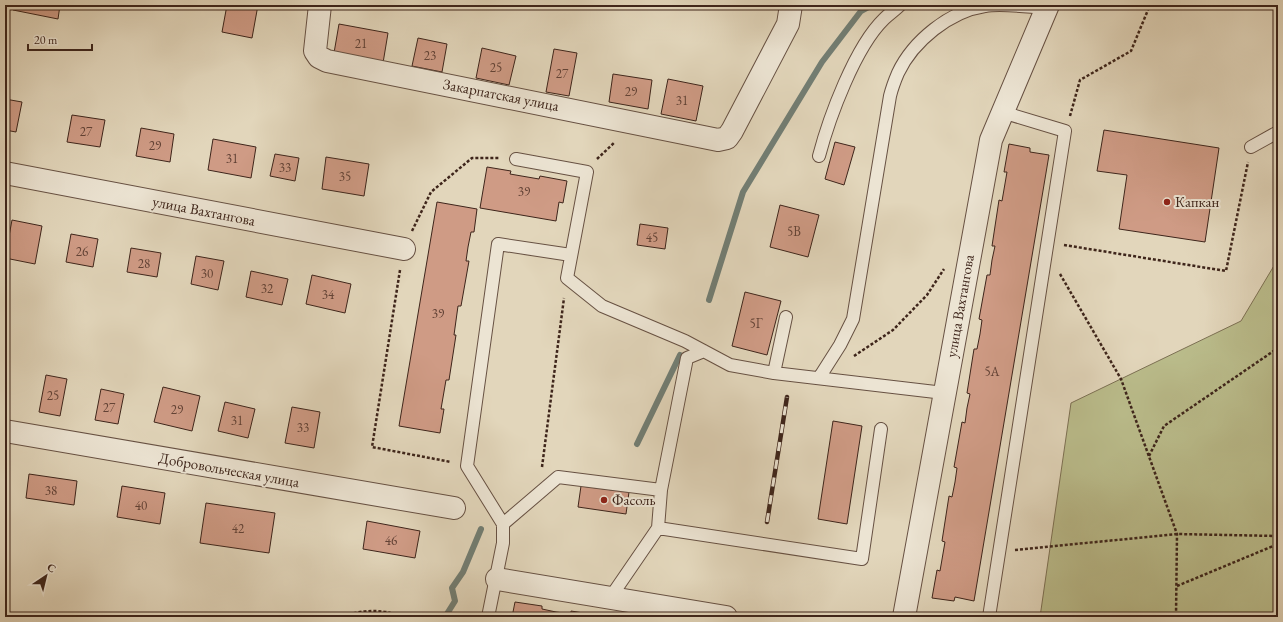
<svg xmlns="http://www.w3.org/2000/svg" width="1283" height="622" viewBox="0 0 1283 622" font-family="'EB Garamond',serif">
	<rect width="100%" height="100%" fill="#e2d6bb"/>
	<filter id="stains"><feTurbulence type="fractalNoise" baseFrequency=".005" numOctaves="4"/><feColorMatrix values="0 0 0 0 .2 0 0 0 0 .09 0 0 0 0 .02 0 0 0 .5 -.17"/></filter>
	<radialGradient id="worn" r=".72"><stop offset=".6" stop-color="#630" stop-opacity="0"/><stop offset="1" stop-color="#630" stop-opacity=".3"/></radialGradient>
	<!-- green -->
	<path fill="#babc8b" stroke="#7c7053" d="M 1278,259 L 1278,617 L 1040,617 L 1071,403 L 1241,321 Z"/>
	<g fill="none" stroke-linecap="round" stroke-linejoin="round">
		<!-- stream -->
		<path stroke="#727e74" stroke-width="6" d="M 709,300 L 743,192 L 822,62 L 861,11 L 872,5
			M 637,444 L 680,355
			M 445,617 L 455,601 L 452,588 L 463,572 L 481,529"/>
	</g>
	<!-- building -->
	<path fill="#cf9b85" stroke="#3e251b" d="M 14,5 L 60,5 L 58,19 L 13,10 Z
		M 227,5 L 258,5 L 252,38 L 222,32 Z
		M 339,24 L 388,33 L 383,63 L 334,53 Z
		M 418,38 L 447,44 L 442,72 L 412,66 Z
		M 482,48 L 516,56 L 509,85 L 476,78 Z
		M 554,49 L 577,53 L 569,96 L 546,92 Z
		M 613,74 L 652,80 L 648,109 L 609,102 Z
		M 668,79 L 703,86 L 696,121 L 661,114 Z
		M 5,99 L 22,102 L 16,132 L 5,130 Z
		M 72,115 L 105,120 L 100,147 L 67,142 Z
		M 141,128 L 174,134 L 170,162 L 136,156 Z
		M 1104,130 L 1219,148 L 1205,242 L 1119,229 L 1127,175 L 1097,171 Z
		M 213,139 L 256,147 L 251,178 L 208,170 Z
		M 835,142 L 855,147 L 844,185 L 825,179 Z
		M 1009,144 L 1030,148 L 1030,152 L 1049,155 L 974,601 L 955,597 L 954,601 L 932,598 L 937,570 L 940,571 L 945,542 L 942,541 L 949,496 L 952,497 L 955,482 L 957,468 L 954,467 L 962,422 L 965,423 L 967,408 L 970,394 L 967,393 L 974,349 L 977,349 L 980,334 L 982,320 L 979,319 L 987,275 L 990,275 L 992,260 L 995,246 L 992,246 L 999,200 L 1002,201 L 1007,172 L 1004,172 Z
		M 275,154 L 299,158 L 295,181 L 270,176 Z
		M 326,157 L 369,164 L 364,196 L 322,189 Z
		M 487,167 L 511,171 L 510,174 L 539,179 L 540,176 L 567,181 L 563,203 L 559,202 L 556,221 L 480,208 Z
		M 437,202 L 477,209 L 474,232 L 471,232 L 468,247 L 466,261 L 469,261 L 461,306 L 458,306 L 454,335 L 456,335 L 449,380 L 446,380 L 441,409 L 444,409 L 440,433 L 399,426 Z
		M 780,205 L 819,215 L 808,257 L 770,247 Z
		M 12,220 L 42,226 L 35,264 L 5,258 Z
		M 640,224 L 668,228 L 665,249 L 637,245 Z
		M 71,234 L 98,239 L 93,267 L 66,262 Z
		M 131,248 L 161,253 L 157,277 L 127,272 Z
		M 196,256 L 224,261 L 218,290 L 191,284 Z
		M 251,271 L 288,279 L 282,305 L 246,297 Z
		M 312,275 L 351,284 L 345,313 L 306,304 Z
		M 745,292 L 781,301 L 767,355 L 732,346 Z
		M 46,375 L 67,379 L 60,416 L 39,412 Z
		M 163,387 L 200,396 L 192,431 L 154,422 Z
		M 101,389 L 124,394 L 118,424 L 95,420 Z
		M 225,402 L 255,409 L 248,438 L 218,431 Z
		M 292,407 L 320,412 L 314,448 L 285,443 Z
		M 833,421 L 862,426 L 847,524 L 818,519 Z
		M 29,474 L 77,481 L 74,505 L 26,498 Z
		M 122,486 L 165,493 L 160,524 L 117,517 Z
		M 581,486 L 629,492 L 626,514 L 578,507 Z
		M 206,503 L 275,513 L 269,553 L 200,543 Z
		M 367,521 L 420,531 L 415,558 L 363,549 Z
		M 515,602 L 542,606 L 542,609 L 556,612 L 571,614 L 571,611 L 608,617 L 512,617 Z"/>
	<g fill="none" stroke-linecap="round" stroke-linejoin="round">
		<defs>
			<path id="service" d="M 1251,147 L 1278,132
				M 819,156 C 829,118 855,47 884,19 C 889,14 895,10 900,5
				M 516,159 L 587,172 L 567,278 L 602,306 L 685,341 L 730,365 L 774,373 L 944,393
				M 774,373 L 786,317
				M 819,378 L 840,345 L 853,319 L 890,96 C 892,88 895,80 898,73 C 913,41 950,11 985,6 C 1002,3 1029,7 1046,8
				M 661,490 L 687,358 L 704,351
				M 503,524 L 558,477 L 661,490 L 658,528 L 862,559 L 881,429
				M 610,598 L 658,528
				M 488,617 L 503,543 L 503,524 L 467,466 L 498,244 L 571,255
				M 989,617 L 1065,131 L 1002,112"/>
			<path id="minor" d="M 320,5 L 315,51 L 319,57 L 327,61 L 718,140 L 727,138 L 732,131 L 788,24 L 791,5
				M 5,173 L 404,249
				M 5,431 L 454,508
				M 497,579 L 726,617
				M 904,617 L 991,140 L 1048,5"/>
		</defs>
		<!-- service casing -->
		<use href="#service" stroke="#675143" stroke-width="14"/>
		<!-- minor casing -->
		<use href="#minor" stroke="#675143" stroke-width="24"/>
		<!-- path -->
		<path stroke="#3e251b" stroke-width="2.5" stroke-dasharray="3 2" stroke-linecap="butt" d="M 1276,5 L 1278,7
			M 1070,116 L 1080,80 L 1131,51 L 1150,5
			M 597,159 L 615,142
			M 412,231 L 431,192 L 472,158 L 500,158
			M 1064,245 L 1226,271 L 1248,162
			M 400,270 L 372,447 L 451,462
			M 1060,274 L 1121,379 L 1177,534 L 1176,617
			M 854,356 L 893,330 L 927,295 L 944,269
			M 1149,456 L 1164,426 L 1278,348
			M 542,467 L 564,298
			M 1015,550 L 1177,534 L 1278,536
			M 1177,586 L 1278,544
			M 339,617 C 362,610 381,608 403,617"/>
		<!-- service -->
		<use href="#service" stroke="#ece4d3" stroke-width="12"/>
		<!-- minor -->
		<use href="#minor" stroke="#ece4d3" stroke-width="22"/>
		<defs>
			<path id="rail" d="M 767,522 L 787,397"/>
		</defs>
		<!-- rail casing -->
		<use href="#rail" stroke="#3e251b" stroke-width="4.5"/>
		<!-- rail -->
		<use href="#rail" stroke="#ece4d3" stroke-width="3" stroke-dasharray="9" stroke-linecap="butt"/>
	</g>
	<!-- markers -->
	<g fill="#8f2418" stroke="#ece4d3" stroke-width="1.5">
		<circle cx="1167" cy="202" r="4"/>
		<circle cx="604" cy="500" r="4"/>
	</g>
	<g text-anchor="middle" stroke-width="4" stroke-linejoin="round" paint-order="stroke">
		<!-- number labels -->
		<g font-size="13" fill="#624236">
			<text x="361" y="48">21</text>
			<text x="430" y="60">23</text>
			<text x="496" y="72">25</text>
			<text x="562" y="78">27</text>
			<text x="631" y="96">29</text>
			<text x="682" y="105">31</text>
			<text x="86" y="136">27</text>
			<text x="155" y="150">29</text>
			<text x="232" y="163">31</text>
			<text x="285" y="172">33</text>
			<text x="345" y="181">35</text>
			<text x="524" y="196">39</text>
			<text x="794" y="236">5В</text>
			<text x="652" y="242">45</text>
			<text x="82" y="256">26</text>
			<text x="144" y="268">28</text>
			<text x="207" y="278">30</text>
			<text x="267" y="293">32</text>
			<text x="328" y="299">34</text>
			<text x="438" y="318">39</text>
			<text x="756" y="328">5Г</text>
			<text x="992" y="376">5А</text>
			<text x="53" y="400">25</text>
			<text x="109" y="412">27</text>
			<text x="177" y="414">29</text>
			<text x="237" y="425">31</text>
			<text x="303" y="432">33</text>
			<text x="51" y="495">38</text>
			<text x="141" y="510">40</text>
			<text x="238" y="533">42</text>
			<text x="391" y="545">46</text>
		</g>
		<!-- street labels -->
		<g font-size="15" fill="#3e251b" stroke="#ece4d3">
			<text transform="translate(501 95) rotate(11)" y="5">Закарпатская улица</text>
			<text transform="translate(204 211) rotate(11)" y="5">улица Вахтангова</text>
			<text transform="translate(960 306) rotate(-80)" y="5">улица Вахтангова</text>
			<text transform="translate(229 470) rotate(10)" y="5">Добровольческая улица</text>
		</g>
		<!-- poi labels -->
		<g font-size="15" fill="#3e251b" stroke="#ece4d3" text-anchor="start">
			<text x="1175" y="207">Капкан</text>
			<text x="612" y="505">Фасоль</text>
		</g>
	</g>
	<!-- margin -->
	<rect width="1283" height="622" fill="none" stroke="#e2d6bb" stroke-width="20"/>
	<rect x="6" y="6" width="1271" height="610" fill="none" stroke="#3e251b" stroke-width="2"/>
	<rect x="10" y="10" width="1263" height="602" fill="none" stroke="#3e251b"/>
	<!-- north arrow -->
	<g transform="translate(46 576) rotate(35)" stroke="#ece4d3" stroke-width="3" paint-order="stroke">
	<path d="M0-3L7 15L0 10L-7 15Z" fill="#3e251b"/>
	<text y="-6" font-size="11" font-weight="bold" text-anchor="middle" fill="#3e251b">С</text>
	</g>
	<!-- scale -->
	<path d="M28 44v6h64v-6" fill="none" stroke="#3e251b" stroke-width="2"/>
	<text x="34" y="44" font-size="12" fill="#3e251b" stroke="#ece4d3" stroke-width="3" paint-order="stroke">20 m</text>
	<rect width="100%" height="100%" filter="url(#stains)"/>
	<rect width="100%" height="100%" fill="url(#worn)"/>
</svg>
